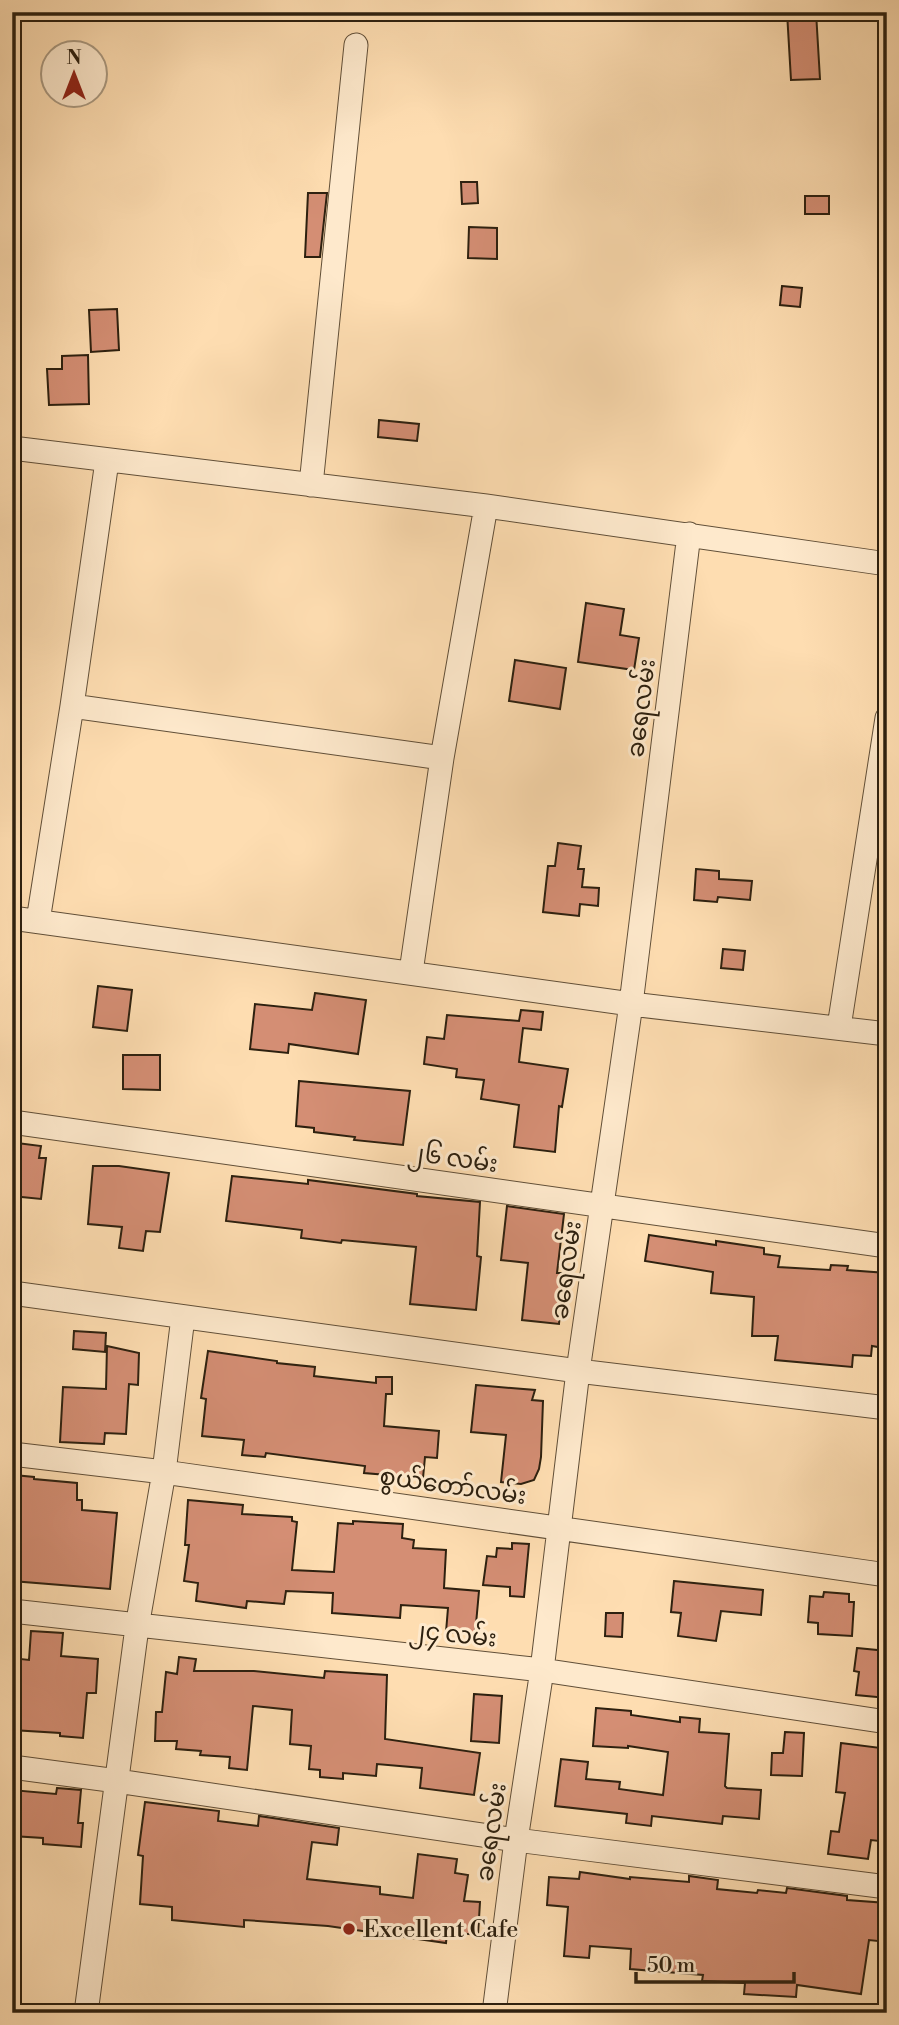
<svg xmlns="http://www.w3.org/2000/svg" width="899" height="2025" viewBox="0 0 899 2025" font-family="'Libre Bodoni','Noto Sans Myanmar',serif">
	<rect width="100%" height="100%" fill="#feddb1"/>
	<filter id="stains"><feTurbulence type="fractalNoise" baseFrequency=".00286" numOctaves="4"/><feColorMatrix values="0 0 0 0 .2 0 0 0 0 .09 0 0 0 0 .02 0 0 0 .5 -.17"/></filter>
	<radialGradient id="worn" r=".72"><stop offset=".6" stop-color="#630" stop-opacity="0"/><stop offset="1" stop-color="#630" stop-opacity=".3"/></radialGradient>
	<!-- building -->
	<path fill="#d48e74" stroke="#2d200f" stroke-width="2" d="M 787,12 L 816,12 L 820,79 L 791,80 Z
		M 461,182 L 477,182 L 478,203 L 462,204 Z
		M 308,193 L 327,193 L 320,257 L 305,257 Z
		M 805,196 L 829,196 L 829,214 L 805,214 Z
		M 469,227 L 497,228 L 497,259 L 468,258 Z
		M 782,286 L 802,288 L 800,307 L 780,305 Z
		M 117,309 L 119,350 L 91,352 L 89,310 Z
		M 88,355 L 89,404 L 49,405 L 47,369 L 62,369 L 62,356 Z
		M 379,420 L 419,424 L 417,441 L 378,437 Z
		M 586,603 L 624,609 L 620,635 L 639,638 L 634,670 L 578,662 Z
		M 515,660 L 566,668 L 560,709 L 509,701 Z
		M 558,843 L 581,846 L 578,869 L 584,869 L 582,887 L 599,888 L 598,906 L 580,904 L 579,916 L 543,912 L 548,866 L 555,866 Z
		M 696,869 L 719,871 L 719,879 L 752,881 L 750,900 L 718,897 L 717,902 L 694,900 Z
		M 723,949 L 745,951 L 743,970 L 721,968 Z
		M 98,986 L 132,990 L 127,1031 L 93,1027 Z
		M 315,993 L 366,1000 L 358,1054 L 289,1044 L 288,1053 L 250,1049 L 255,1004 L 312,1010 Z
		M 521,1010 L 543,1012 L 541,1030 L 523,1028 L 519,1062 L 568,1069 L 562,1107 L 559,1106 L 555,1152 L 514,1147 L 519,1105 L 481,1099 L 484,1080 L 456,1077 L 457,1069 L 424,1064 L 427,1037 L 444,1039 L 447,1015 L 519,1021 Z
		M 123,1055 L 160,1055 L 160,1090 L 123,1089 Z
		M 299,1081 L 410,1091 L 403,1145 L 354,1140 L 355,1137 L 314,1132 L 314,1128 L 296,1126 Z
		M 17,1143 L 41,1146 L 39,1158 L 46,1158 L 41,1199 L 12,1196 L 12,1150 L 16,1151 Z
		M 93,1166 L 119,1166 L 169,1173 L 160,1232 L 146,1231 L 143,1251 L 119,1248 L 122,1227 L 88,1224 Z
		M 232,1176 L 308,1184 L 308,1180 L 417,1194 L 417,1196 L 480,1202 L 477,1256 L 481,1257 L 476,1310 L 410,1304 L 416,1247 L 342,1240 L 341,1243 L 301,1238 L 302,1230 L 226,1221 Z
		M 507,1206 L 564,1214 L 557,1273 L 564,1273 L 559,1324 L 522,1320 L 528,1263 L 501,1260 Z
		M 649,1235 L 716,1245 L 716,1241 L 764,1248 L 764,1254 L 780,1256 L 778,1267 L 830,1270 L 831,1265 L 848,1266 L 847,1270 L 887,1273 L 887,1343 L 878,1343 L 878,1347 L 872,1346 L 871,1356 L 853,1355 L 852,1367 L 775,1360 L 778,1336 L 752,1336 L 754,1297 L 711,1293 L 713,1272 L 645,1261 Z
		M 74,1331 L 106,1333 L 105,1352 L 73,1349 Z
		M 107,1346 L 139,1353 L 138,1385 L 129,1384 L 126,1434 L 105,1433 L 104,1444 L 60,1442 L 63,1387 L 106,1389 Z
		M 208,1351 L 277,1361 L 277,1363 L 315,1367 L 314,1376 L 376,1383 L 376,1377 L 392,1377 L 392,1394 L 386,1394 L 384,1426 L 439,1431 L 437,1458 L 425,1457 L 423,1478 L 364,1473 L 365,1466 L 266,1453 L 265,1457 L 242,1455 L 244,1440 L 202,1436 L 206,1399 L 201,1398 Z
		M 476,1385 L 535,1390 L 532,1400 L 543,1401 L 541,1457 L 539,1469 L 534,1480 L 521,1484 L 501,1482 L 506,1435 L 471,1432 Z
		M 14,1475 L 34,1477 L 34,1479 L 77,1483 L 77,1500 L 82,1500 L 82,1510 L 117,1513 L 110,1589 L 12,1581 Z
		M 188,1500 L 243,1505 L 242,1514 L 292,1517 L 292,1521 L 297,1522 L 292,1570 L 334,1572 L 338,1523 L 353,1524 L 353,1521 L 403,1524 L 402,1538 L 414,1540 L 413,1548 L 446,1550 L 444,1588 L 479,1591 L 475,1635 L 446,1632 L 448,1608 L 401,1605 L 400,1618 L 332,1613 L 333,1593 L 286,1591 L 284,1604 L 247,1601 L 246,1608 L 196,1601 L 198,1583 L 184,1581 L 189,1545 L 185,1545 Z
		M 512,1543 L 529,1544 L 524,1597 L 510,1596 L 510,1587 L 483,1585 L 487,1556 L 496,1557 L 497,1548 L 512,1549 Z
		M 674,1581 L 763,1590 L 761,1615 L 721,1611 L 716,1641 L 678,1636 L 681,1613 L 671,1612 Z
		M 824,1592 L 849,1594 L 849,1602 L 854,1602 L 852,1636 L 818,1634 L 818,1623 L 808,1622 L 810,1596 L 823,1597 Z
		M 606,1613 L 623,1613 L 622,1637 L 605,1636 Z
		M 31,1631 L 63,1633 L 61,1656 L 98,1659 L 96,1693 L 87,1693 L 83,1738 L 60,1736 L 60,1733 L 12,1730 L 12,1658 L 29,1660 Z
		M 857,1648 L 887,1651 L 887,1698 L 856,1695 L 859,1672 L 854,1671 Z
		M 179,1657 L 196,1659 L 194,1671 L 254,1671 L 324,1678 L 325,1671 L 387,1675 L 385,1739 L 480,1753 L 474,1795 L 420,1788 L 422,1768 L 377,1764 L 376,1776 L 343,1773 L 343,1779 L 320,1777 L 320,1770 L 309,1769 L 311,1746 L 290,1744 L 292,1710 L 253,1706 L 247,1770 L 229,1768 L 230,1757 L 200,1755 L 201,1751 L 176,1749 L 177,1741 L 155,1741 L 156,1712 L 162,1712 L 166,1672 L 177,1674 Z
		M 474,1694 L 502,1696 L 499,1743 L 471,1741 Z
		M 596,1708 L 631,1711 L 631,1715 L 680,1722 L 680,1717 L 700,1719 L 699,1732 L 729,1734 L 725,1786 L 727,1788 L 761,1790 L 759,1819 L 723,1816 L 722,1824 L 652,1816 L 651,1826 L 626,1823 L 627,1814 L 555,1806 L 561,1759 L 588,1762 L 586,1779 L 620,1782 L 619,1789 L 663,1795 L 668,1752 L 628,1746 L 628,1748 L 593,1746 Z
		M 785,1732 L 804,1733 L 802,1776 L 771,1775 L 772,1753 L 783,1753 Z
		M 841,1743 L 881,1748 L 879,1763 L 887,1764 L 887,1825 L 881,1824 L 879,1841 L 871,1840 L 868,1859 L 828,1854 L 831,1831 L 839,1832 L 845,1793 L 836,1792 Z
		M 57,1788 L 81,1790 L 78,1823 L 83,1823 L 81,1847 L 43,1844 L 43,1838 L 12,1836 L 12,1790 L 56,1794 Z
		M 145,1802 L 219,1811 L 218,1821 L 258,1826 L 259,1816 L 339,1828 L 337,1845 L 312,1842 L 307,1879 L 380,1887 L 380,1894 L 413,1898 L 418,1854 L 457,1859 L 455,1873 L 468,1875 L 464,1901 L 480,1902 L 478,1935 L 447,1932 L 446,1943 L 328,1926 L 244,1920 L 244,1927 L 172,1920 L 172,1907 L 140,1904 L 143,1856 L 138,1855 Z
		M 580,1872 L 630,1879 L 630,1877 L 689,1882 L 689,1876 L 718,1880 L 717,1889 L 757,1893 L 758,1890 L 786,1893 L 787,1888 L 847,1896 L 847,1900 L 887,1903 L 887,1942 L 869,1940 L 861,1994 L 797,1985 L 796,1997 L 744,1994 L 745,1983 L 702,1981 L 703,1975 L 630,1969 L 631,1949 L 590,1946 L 589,1958 L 564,1956 L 568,1907 L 547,1905 L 549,1877 L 579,1879 Z"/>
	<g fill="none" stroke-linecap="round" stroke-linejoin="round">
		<defs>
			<path id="street" d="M 12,448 L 486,506 L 887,564
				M 311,485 L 356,45
				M 72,706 L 442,758
				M 12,918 L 631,1004 L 887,1034
				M 38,921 L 72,706 L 107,461
				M 411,972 L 442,758 L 486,506
				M 839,1027 L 887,718
				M 12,1122 L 887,1246
				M 12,1293 L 578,1371 L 887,1408
				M 12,1454 L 164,1472 L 887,1575
				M 12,1611 L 542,1670 L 887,1722
				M 12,1767 L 117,1781 L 516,1840 L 887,1887
				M 86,2013 L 137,1627 L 164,1472 L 183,1317
				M 494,2013 L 516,1840 L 542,1670 L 578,1371 L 631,1004 L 689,534"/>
		</defs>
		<!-- street casing -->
		<use href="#street" stroke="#614f38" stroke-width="25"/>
		<!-- street -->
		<use href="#street" stroke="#fee9cc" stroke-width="23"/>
	</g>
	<!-- markers -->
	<circle fill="#8f2418" stroke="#fee9cc" stroke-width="2.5" cx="349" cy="1929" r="7"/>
	<g text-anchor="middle" stroke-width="6" stroke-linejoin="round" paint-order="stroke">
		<!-- street labels -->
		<g font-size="24" fill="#2d200f" stroke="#fee9cc">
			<text transform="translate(641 708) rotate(-83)" y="8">ခရေလမ်း</text>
			<text transform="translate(453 1158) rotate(8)" y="8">၂၆ လမ်း</text>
			<text transform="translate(566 1270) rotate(-82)" y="8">ခရေလမ်း</text>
			<text transform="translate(453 1486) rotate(8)" y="8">စွယ်တော်လမ်း</text>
			<text transform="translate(453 1634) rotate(6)" y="8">၂၄ လမ်း</text>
			<text transform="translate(491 1832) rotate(-82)" y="8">ခရေလမ်း</text>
		</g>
		<!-- poi labels -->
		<g font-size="24" fill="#2d200f" stroke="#fee9cc" text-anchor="start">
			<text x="363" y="1937">Excellent Cafe</text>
		</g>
	</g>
	<!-- margin -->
	<rect width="899" height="2025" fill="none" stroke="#feddb1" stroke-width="42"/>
	<rect x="14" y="14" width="871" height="1997" fill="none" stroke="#2d200f" stroke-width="3.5"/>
	<rect x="21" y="21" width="857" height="1983" fill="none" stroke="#2d200f" stroke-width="2"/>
	<!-- north arrow -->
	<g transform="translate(74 74)"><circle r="33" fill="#fee9cc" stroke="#aa9980" stroke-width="2"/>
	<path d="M0-5L12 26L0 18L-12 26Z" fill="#8f2418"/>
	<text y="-10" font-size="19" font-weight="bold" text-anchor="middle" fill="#2d200f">N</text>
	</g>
	<!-- scale -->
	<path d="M636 1972v10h158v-10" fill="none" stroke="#2d200f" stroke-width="3.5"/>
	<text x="647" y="1972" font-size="21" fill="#2d200f" stroke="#fee9cc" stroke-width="5" paint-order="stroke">50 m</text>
	<rect width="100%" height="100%" filter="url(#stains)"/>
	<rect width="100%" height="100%" fill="url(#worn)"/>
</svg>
